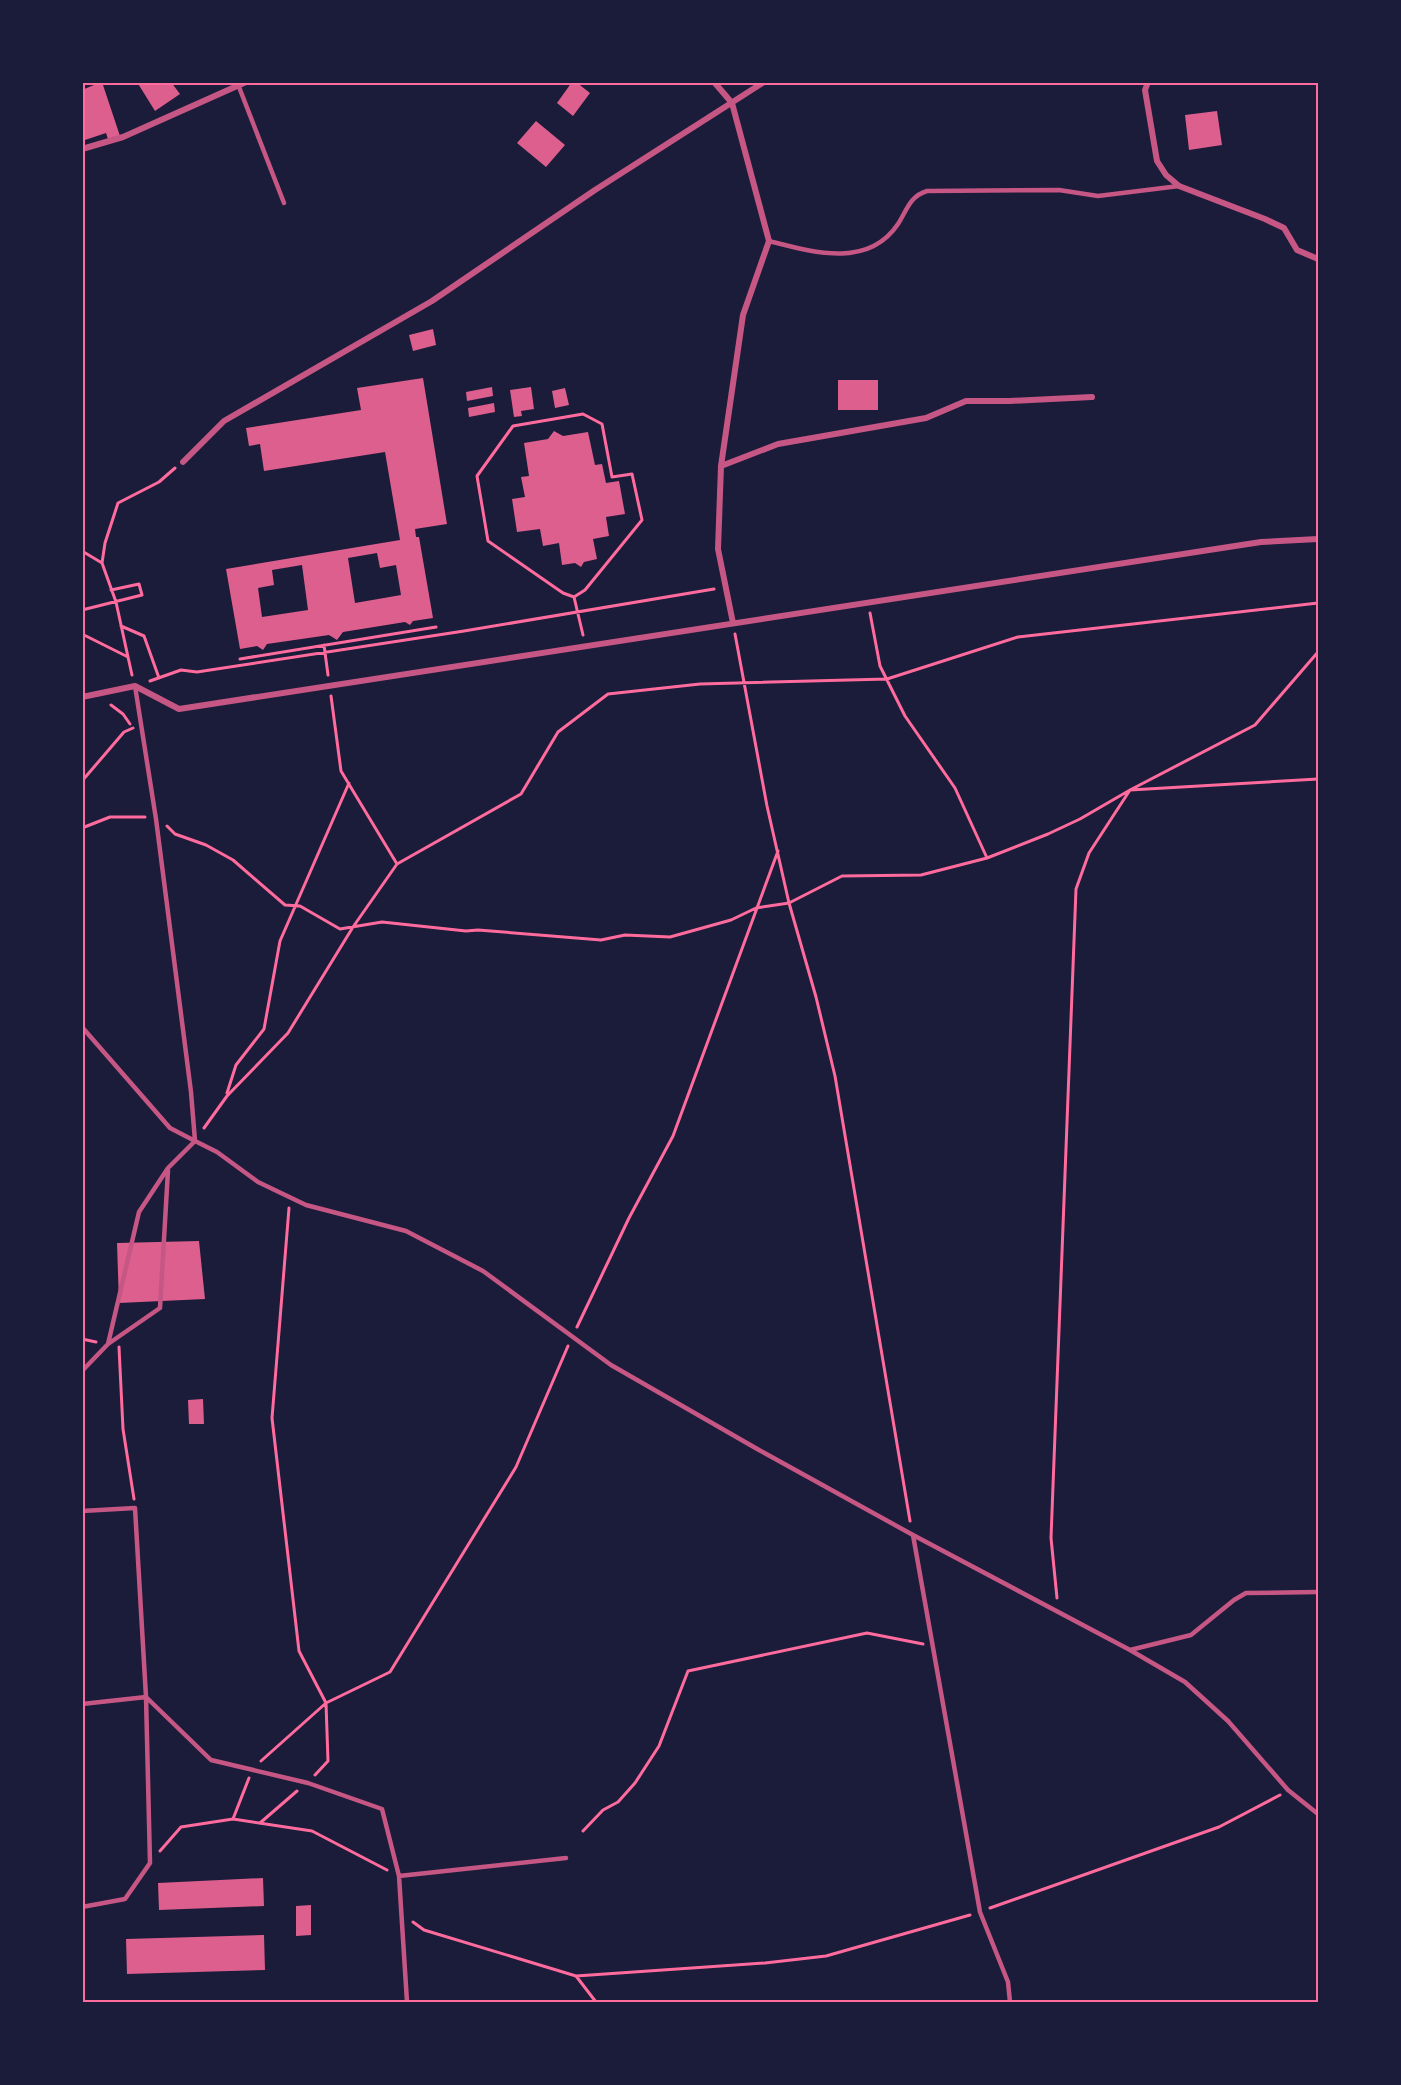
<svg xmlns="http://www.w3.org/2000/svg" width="1401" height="2085" viewBox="0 0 1401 2085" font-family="Mulish,sans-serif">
	<rect width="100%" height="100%" fill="#1b1b3a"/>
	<!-- building -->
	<path fill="#dd5f8e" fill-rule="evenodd" d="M 101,82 L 102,82 L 120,136 L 108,139 L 106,133 L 82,141 L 82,90 Z
		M 137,82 L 171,82 L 180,94 L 155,111 Z
		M 572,82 L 576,82 L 590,93 L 573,116 L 557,103 Z
		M 1217,111 L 1222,145 L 1189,150 L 1185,115 Z
		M 536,121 L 565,145 L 546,167 L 517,143 Z
		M 433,329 L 436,345 L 413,351 L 409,335 Z
		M 423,378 L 447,524 L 415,529 L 416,537 L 419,537 L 433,618 L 413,621 L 410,625 L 405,622 L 343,632 L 337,640 L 329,635 L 267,644 L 263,650 L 257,646 L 240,649 L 226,569 L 400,540 L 385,452 L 264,471 L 260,444 L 249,446 L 246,428 L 361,410 L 357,388 ZM 377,553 L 380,568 L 396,565 L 401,595 L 355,603 L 348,558 ZM 302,565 L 308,610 L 262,617 L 258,588 L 274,585 L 272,570 Z
		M 838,380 L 878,380 L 878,410 L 838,410 Z
		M 492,387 L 493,396 L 467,401 L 466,392 Z
		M 531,387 L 534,409 L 521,411 L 522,416 L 514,417 L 510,390 Z
		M 565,388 L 569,405 L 555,408 L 552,391 Z
		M 494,403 L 495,412 L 469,417 L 468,408 Z
		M 554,431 L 563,436 L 588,432 L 595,465 L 602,464 L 606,483 L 619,481 L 625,514 L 606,517 L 609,536 L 593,539 L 597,559 L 584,562 L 581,567 L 575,563 L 562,565 L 559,543 L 543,546 L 540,529 L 517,532 L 512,499 L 525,497 L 521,477 L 529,476 L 524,443 L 548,439 Z
		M 199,1241 L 205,1299 L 119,1303 L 117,1243 Z
		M 203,1399 L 204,1424 L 189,1424 L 188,1400 Z
		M 263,1878 L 264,1906 L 159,1910 L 158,1883 Z
		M 311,1905 L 311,1935 L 296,1936 L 296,1906 Z
		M 264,1935 L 265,1970 L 127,1974 L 126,1939 Z"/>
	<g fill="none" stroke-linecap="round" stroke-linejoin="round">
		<!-- path -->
		<path stroke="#ff6b9d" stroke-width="3" d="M 583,414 L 602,424 L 612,477 L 632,474 L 642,520 L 585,590 L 574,597 L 563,593 L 488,541 L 477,476 L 513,426 Z
			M 82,551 L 102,563 L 116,602 L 128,657 L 82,634
			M 102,563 L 105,543 L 118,503 L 159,482 L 175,468
			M 574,597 L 583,635
			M 82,610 L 142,595 L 139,584 L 111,590
			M 870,613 L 880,666 L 905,716 L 955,788 L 987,858
			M 121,626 L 144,636 L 159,678
			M 735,634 L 767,806 L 789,903 L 816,997 L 835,1076 L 910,1521
			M 324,645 L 328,675
			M 128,657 L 132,675
			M 240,659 L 436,627
			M 150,681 L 181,670 L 197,672 L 464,631 L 714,589
			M 331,696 L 341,771 L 397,864 L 521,794 L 558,732 L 608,694 L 700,684 L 887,679 L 1018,637 L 1318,603
			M 111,705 L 123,714 L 130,724
			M 82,781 L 124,732 L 133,728
			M 167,826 L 175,834 L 206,845 L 233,860 L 285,905 L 300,906 L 340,929 L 382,922 L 466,931 L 478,930 L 601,940 L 625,935 L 670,937 L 731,920 L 756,908 L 789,903 L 842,876 L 921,875 L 987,858 L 1048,834 L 1080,819 L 1130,790 L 1255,725 L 1318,652
			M 82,828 L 110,817 L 145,817
			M 227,1093 L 236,1065 L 264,1029 L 280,941 L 349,783
			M 204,1128 L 227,1096 L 288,1033 L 353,927 L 397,864
			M 289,1208 L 272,1418 L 299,1651 L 326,1703 L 328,1761 L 315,1775
			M 577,1327 L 629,1218 L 673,1136 L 778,851
			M 82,1339 L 96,1342
			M 119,1347 L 123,1429 L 134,1499
			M 1057,1598 L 1051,1538 L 1076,889 L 1089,853 L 1130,790 L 1318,779
			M 261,1761 L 326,1703 L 390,1672 L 516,1467 L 568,1346
			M 233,1819 L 249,1778
			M 260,1823 L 297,1791
			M 583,1831 L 603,1810 L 618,1802 L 635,1783 L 659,1746 L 688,1671 L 867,1633 L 923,1644
			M 160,1851 L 181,1827 L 233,1819 L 312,1831 L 387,1870
			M 990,1908 L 1219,1827 L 1280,1795
			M 413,1922 L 424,1930 L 576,1976 L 765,1963 L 826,1956 L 970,1915
			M 576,1976 L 596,2002"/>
		<!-- service -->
		<path stroke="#c65784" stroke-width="4.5" d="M 239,87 L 284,203
			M 769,241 C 812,252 868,269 898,224 C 907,210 910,196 927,191 L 1059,190 L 1098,196 L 1179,186
			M 135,686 L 156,819 L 191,1092 L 195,1141 L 217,1152 L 258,1182 L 306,1205 L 406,1231 L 483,1271 L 611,1365 L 759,1450 L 913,1535 L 1130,1650 L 1185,1682 L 1228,1721 L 1288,1790 L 1318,1814
			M 82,1027 L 170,1128 L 195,1141 L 168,1168 L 139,1212 L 108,1344 L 82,1371
			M 108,1344 L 160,1308 L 168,1170
			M 82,1511 L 135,1508 L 146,1697 L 150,1863 L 125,1899 L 82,1907
			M 913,1535 L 980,1912 L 1008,1982 L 1010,2002
			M 1130,1650 L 1191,1635 L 1234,1600 L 1246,1593 L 1318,1592
			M 82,1704 L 146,1697 L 211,1760 L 308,1783 L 382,1809 L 399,1876 L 407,2002
			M 399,1876 L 566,1858"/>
		<!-- minor -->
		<path stroke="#c65784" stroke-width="6" d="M 714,82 L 732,103 L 769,241 L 743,315 L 721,466 L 718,549 L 733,623
			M 1148,82 L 1145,90 L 1157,161 L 1166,175 L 1179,186 L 1265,219 L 1284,228 L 1297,250 L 1318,259
			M 82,149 L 123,137 L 246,82
			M 183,462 L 224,421 L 432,301 L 595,190 L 764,82
			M 721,466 L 778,444 L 926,418 L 966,401 L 1010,401 L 1092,397
			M 82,697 L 135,686 L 179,709 L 1261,542 L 1318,539"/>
	</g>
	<!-- border -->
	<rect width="1401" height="2085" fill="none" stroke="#1b1b3a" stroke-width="168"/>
	<rect x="84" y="84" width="1233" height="1917" fill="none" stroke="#ff6b9d" stroke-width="2"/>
</svg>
